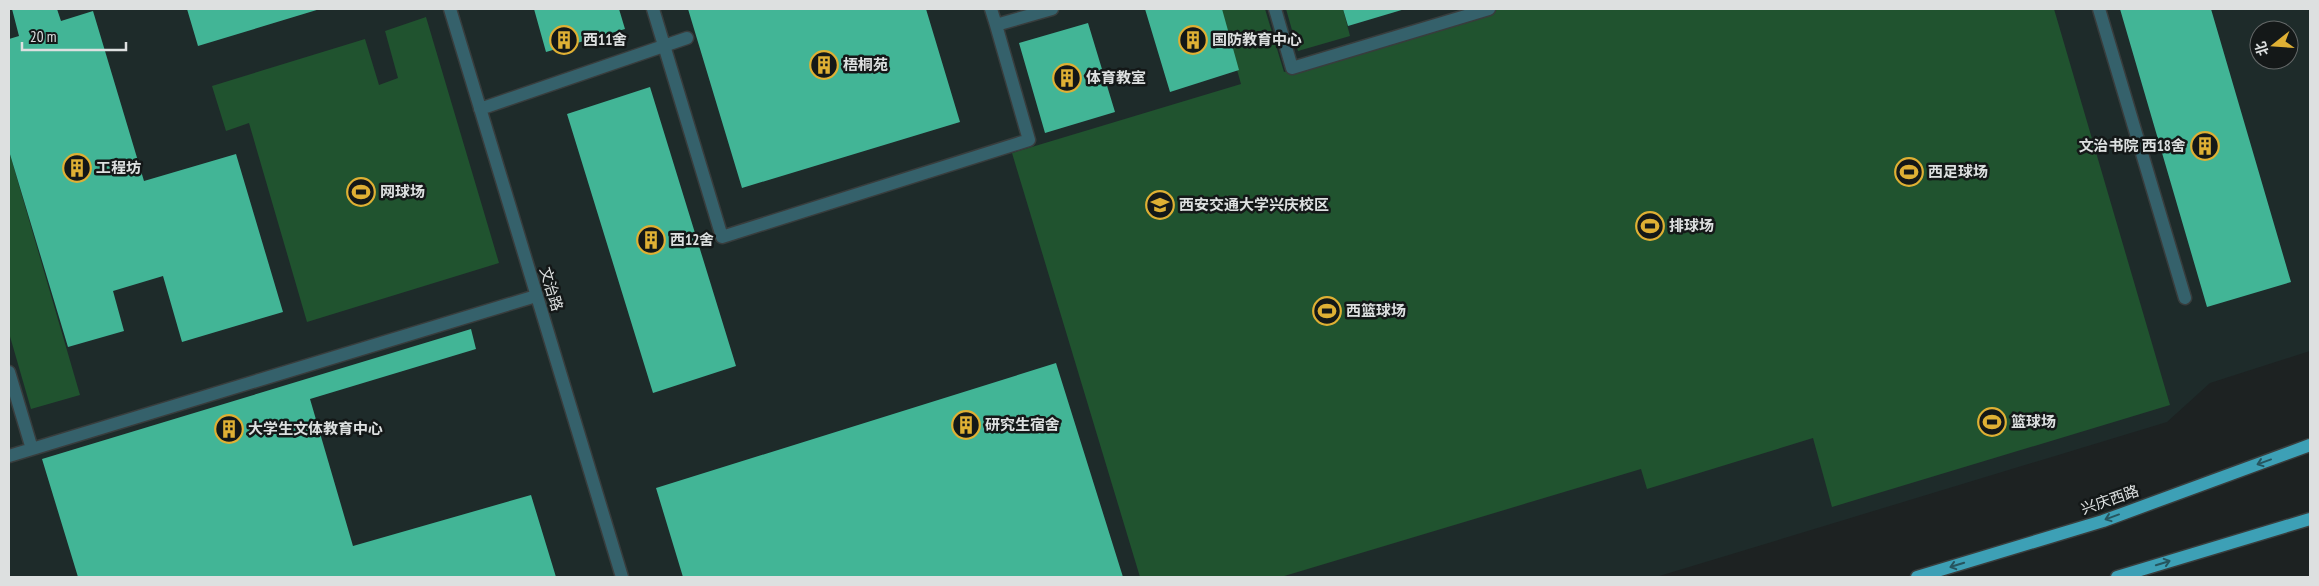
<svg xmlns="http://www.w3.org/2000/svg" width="2319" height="586" viewBox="0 0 2319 586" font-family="'PT Sans Narrow','Noto Sans SC',sans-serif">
	<rect width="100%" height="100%" fill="#1d2222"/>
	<!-- built -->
	<path fill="#1e2b2a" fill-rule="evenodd" d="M 9,9 L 2310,9 L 2310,351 L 2210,383 L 2167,422 L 1656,577 L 9,577 ZM 2259,30 L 2289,30 L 2289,60 L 2259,60 Z"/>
	<!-- green -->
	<path fill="#20532f" d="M 1220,9 L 1265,9 L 1284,72 L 1489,9 L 2054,9 L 2170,405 L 1832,507 L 1813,438 L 1647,489 L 1641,469 L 1281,577 L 1140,577 L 1012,153 L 1241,84 Z
		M 1286,9 L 1343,9 L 1350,36 L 1298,51 Z
		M 426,17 L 499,263 L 307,322 L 249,123 L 226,131 L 212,86 L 365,39 L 379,85 L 398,78 L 385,31 Z
		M 9,151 L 80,395 L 31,409 L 9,333 Z"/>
	<!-- building -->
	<path fill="#42b596" d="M 12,9 L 57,9 L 61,21 L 93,11 L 144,181 L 236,154 L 283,312 L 182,342 L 163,276 L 113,291 L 124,331 L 68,347 L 9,151 L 9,39 L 19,36 Z
		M 187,9 L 320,9 L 198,46 Z
		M 534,9 L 619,9 L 625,29 L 546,52 Z
		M 688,9 L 926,9 L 960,122 L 742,188 Z
		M 1145,9 L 1222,9 L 1239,70 L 1170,92 Z
		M 1343,9 L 1405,9 L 1348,26 Z
		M 2120,9 L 2211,9 L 2291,282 L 2207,307 Z
		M 1088,23 L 1115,112 L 1045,133 L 1019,43 Z
		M 650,87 L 736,366 L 653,393 L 567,114 Z
		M 471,329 L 476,349 L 310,399 L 353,546 L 531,495 L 556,577 L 78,577 L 42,459 Z
		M 1056,363 L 1123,577 L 683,577 L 656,488 Z"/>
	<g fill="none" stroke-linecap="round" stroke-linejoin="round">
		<defs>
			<path id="minor" d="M 450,9 L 622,577
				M 653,9 L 722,237 L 1029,140 L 996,25
				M 991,9 L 996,25 L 1052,9
				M 1275,9 L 1292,68 L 1489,9
				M 2099,9 L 2185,298
				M 480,109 L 687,38
				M 9,372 L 32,449
				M 9,456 L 536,296"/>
			<path id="major" d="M 1917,577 L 2103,521 L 2310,445
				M 2117,577 L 2310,519"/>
		</defs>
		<!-- minor casing -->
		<use href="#minor" stroke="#383d3d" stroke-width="15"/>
		<!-- major casing -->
		<use href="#major" stroke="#383d3d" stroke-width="15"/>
		<!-- minor -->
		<use href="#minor" stroke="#35616b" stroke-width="12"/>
		<!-- major -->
		<use href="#major" stroke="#3da0b6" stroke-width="12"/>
	</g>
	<!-- one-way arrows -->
	<defs><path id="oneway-shaft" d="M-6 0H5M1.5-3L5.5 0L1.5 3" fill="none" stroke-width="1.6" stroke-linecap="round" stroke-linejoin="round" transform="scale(1.25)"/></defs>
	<g stroke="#26555f">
		<use href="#oneway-shaft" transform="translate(2264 462) rotate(160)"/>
		<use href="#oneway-shaft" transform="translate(2112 517) rotate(160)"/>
		<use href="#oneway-shaft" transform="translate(2163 563) rotate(-17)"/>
		<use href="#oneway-shaft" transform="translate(1957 565) rotate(163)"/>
	</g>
	<!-- icons -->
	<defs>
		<symbol id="building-ring" viewBox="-11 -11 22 22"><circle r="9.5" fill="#141818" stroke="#dfb034" stroke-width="1.5"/><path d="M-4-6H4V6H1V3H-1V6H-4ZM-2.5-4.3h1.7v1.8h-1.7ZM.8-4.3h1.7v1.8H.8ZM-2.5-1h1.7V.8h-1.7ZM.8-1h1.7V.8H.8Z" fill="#dfb034"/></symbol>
		<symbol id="stadium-ring" viewBox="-11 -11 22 22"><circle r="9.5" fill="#141818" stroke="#dfb034" stroke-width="1.5"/><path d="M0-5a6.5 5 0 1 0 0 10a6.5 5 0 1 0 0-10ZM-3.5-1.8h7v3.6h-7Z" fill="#dfb034"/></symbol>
		<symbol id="university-ring" viewBox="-11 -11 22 22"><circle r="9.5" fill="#141818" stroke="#dfb034" stroke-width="1.5"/><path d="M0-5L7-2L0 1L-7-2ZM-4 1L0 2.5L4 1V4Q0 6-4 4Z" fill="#dfb034"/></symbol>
	</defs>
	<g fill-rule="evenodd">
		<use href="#building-ring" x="548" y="24" width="32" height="32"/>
		<use href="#building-ring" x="1177" y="24" width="32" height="32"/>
		<use href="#building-ring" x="808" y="49" width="32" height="32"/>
		<use href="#building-ring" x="1051" y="62" width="32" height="32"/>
		<use href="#building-ring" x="2189" y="130" width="32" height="32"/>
		<use href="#building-ring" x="61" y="152" width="32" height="32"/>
		<use href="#stadium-ring" x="1893" y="156" width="32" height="32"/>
		<use href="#stadium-ring" x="345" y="176" width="32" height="32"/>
		<use href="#university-ring" x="1144" y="189" width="32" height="32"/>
		<use href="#stadium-ring" x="1634" y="210" width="32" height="32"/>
		<use href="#building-ring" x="635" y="224" width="32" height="32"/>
		<use href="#stadium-ring" x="1311" y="295" width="32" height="32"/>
		<use href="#stadium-ring" x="1976" y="406" width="32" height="32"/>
		<use href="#building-ring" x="950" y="409" width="32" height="32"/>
		<use href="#building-ring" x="213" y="413" width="32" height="32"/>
	</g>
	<g text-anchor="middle" stroke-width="5" stroke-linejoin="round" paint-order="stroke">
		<!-- poi labels -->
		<g font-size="15" font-weight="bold" fill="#dde0e0" stroke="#141818" text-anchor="start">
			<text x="583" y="45">西11舍</text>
			<text x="1212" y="45">国防教育中心</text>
			<text x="843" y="70">梧桐苑</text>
			<text x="1086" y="83">体育教室</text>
			<text x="2186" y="151" text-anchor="end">文治书院 西18舍</text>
			<text x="96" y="173">工程坊</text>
			<text x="1928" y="177">西足球场</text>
			<text x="380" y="197">网球场</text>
			<text x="1179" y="210">西安交通大学兴庆校区</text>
			<text x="1669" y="231">排球场</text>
			<text x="670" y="245">西12舍</text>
			<text x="1346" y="316">西篮球场</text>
			<text x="2011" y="427">篮球场</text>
			<text x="985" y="430">研究生宿舍</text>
			<text x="248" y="434">大学生文体教育中心</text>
		</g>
		<!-- street labels -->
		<g font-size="15" fill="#dde0e0" stroke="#141818">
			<text transform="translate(551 289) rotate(73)" y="5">文治路</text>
			<text transform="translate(2110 500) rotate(-19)" y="5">兴庆西路</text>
		</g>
	</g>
	<!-- border -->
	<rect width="2319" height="586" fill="none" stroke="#dde0e0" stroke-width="20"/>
	<!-- north arrow -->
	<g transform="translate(2274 45) rotate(253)"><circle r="24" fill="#141818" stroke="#646868"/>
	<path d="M0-4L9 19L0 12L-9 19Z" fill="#dfb034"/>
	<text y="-8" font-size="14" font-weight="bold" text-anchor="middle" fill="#dde0e0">北</text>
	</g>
	<!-- scale -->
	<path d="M22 42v8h104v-8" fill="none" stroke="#dde0e0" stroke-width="2.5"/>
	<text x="30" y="42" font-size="15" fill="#dde0e0" stroke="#141818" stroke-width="4" paint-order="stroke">20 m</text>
</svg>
